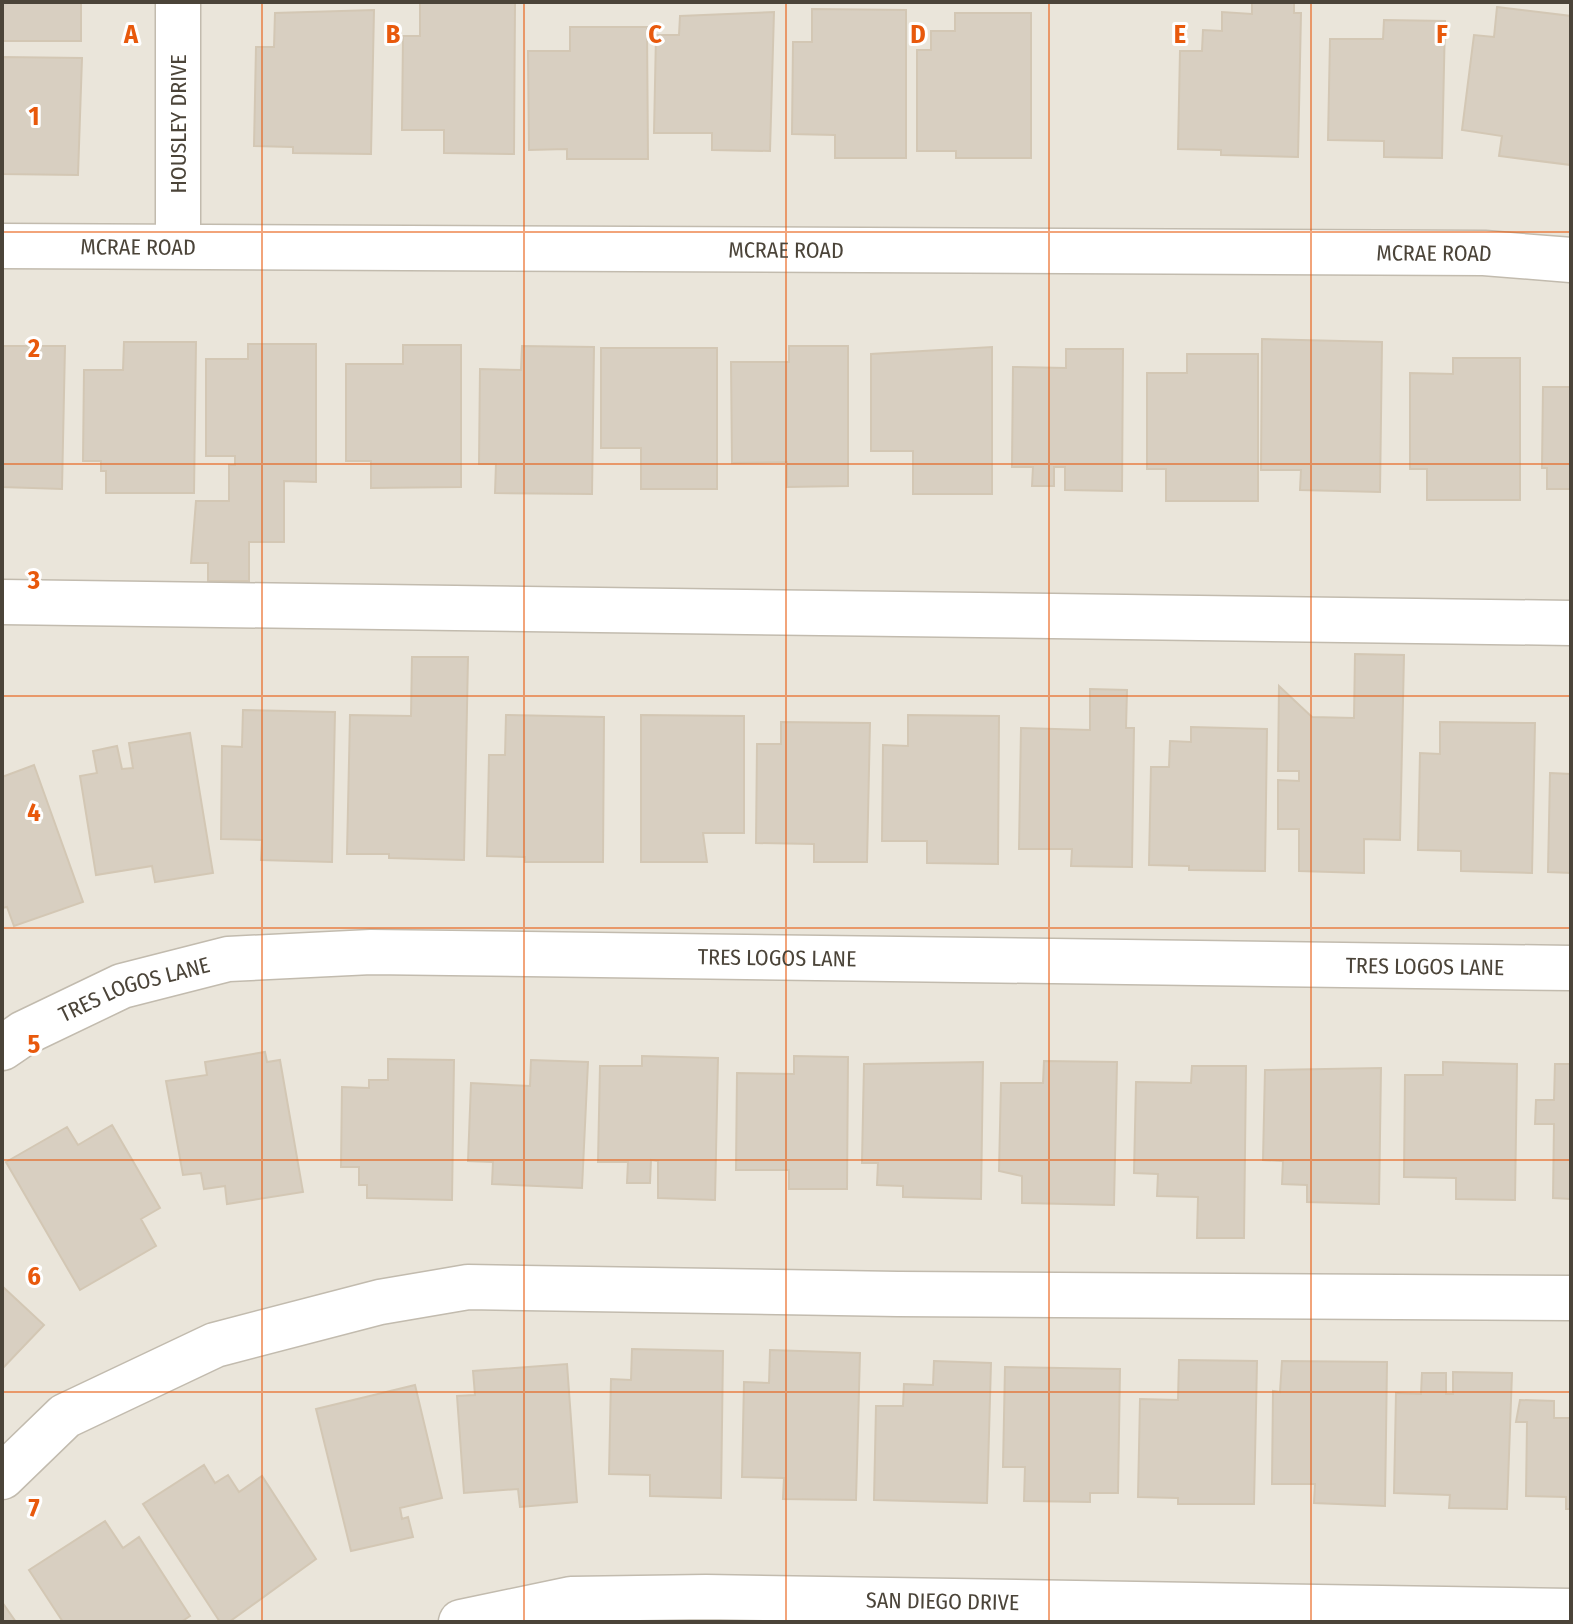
<svg xmlns="http://www.w3.org/2000/svg" width="1573" height="1624" viewBox="0 0 1573 1624" font-family="'Fira Sans Condensed',sans-serif">
	<rect width="100%" height="100%" fill="#f6f3ec"/>
	<!-- residential -->
	<path fill="#eae5da" d="M 2,2 L 1571,2 L 1571,1622 L 2,1622 Z"/>
	<!-- building -->
	<path fill="#d8cfc1" stroke="#d3c7b4" stroke-width="2" d="M 2,2 L 81,2 L 81,41 L 2,41 Z
		M 420,2 L 515,3 L 514,154 L 444,153 L 444,130 L 402,130 L 403,36 L 420,36 Z
		M 1252,2 L 1294,2 L 1294,13 L 1301,13 L 1298,157 L 1221,155 L 1221,150 L 1178,149 L 1180,51 L 1202,51 L 1203,30 L 1222,31 L 1222,12 L 1252,14 Z
		M 1497,7 L 1571,16 L 1571,165 L 1499,156 L 1502,136 L 1462,130 L 1474,35 L 1494,37 Z
		M 812,9 L 906,10 L 906,158 L 835,158 L 835,135 L 792,134 L 793,42 L 812,42 Z
		M 374,10 L 371,154 L 293,153 L 293,147 L 254,146 L 256,47 L 274,47 L 275,13 Z
		M 774,12 L 770,151 L 712,150 L 712,133 L 654,133 L 656,35 L 679,35 L 680,16 Z
		M 955,13 L 1031,13 L 1031,158 L 956,158 L 956,151 L 917,151 L 917,50 L 931,50 L 931,31 L 955,31 Z
		M 1384,20 L 1445,21 L 1442,158 L 1384,157 L 1384,141 L 1328,140 L 1330,39 L 1383,39 Z
		M 570,27 L 647,27 L 648,159 L 567,159 L 567,149 L 529,150 L 528,51 L 570,51 Z
		M 2,57 L 82,58 L 78,175 L 2,174 Z
		M 1262,339 L 1382,342 L 1380,492 L 1300,490 L 1301,470 L 1261,470 Z
		M 124,342 L 196,342 L 194,493 L 106,493 L 106,471 L 101,471 L 101,461 L 83,461 L 84,370 L 123,370 Z
		M 248,344 L 316,344 L 316,482 L 284,481 L 284,542 L 249,542 L 249,581 L 208,581 L 208,563 L 191,563 L 196,501 L 229,501 L 229,465 L 235,465 L 235,456 L 206,456 L 206,359 L 248,359 Z
		M 403,345 L 461,345 L 461,487 L 371,488 L 371,461 L 346,461 L 346,364 L 403,364 Z
		M 2,346 L 65,346 L 62,489 L 2,487 Z
		M 522,346 L 594,347 L 592,494 L 495,493 L 496,464 L 479,464 L 480,369 L 521,370 Z
		M 789,346 L 848,346 L 848,486 L 787,487 L 787,462 L 732,463 L 731,362 L 789,362 Z
		M 992,347 L 992,494 L 913,494 L 913,451 L 871,451 L 871,354 Z
		M 601,348 L 717,348 L 717,489 L 641,489 L 641,448 L 601,448 Z
		M 1066,349 L 1123,349 L 1122,491 L 1065,490 L 1065,467 L 1054,467 L 1054,486 L 1032,486 L 1033,467 L 1012,467 L 1013,367 L 1066,368 Z
		M 1187,354 L 1258,354 L 1258,501 L 1166,501 L 1166,469 L 1147,469 L 1147,373 L 1187,373 Z
		M 1453,358 L 1520,358 L 1520,500 L 1427,500 L 1427,469 L 1410,469 L 1410,373 L 1453,374 Z
		M 1543,387 L 1571,387 L 1571,489 L 1547,489 L 1547,468 L 1542,468 Z
		M 1355,654 L 1404,655 L 1400,840 L 1364,839 L 1364,873 L 1299,871 L 1299,829 L 1278,829 L 1278,780 L 1299,781 L 1299,771 L 1278,771 L 1279,686 L 1312,717 L 1354,718 Z
		M 412,657 L 468,657 L 464,860 L 389,858 L 389,854 L 347,854 L 350,715 L 411,716 Z
		M 1090,689 L 1127,690 L 1126,728 L 1134,728 L 1132,867 L 1071,866 L 1072,849 L 1019,849 L 1021,728 L 1090,730 Z
		M 243,710 L 335,712 L 332,862 L 261,860 L 262,840 L 221,839 L 222,746 L 242,747 Z
		M 506,715 L 604,717 L 603,862 L 525,862 L 525,857 L 487,856 L 489,755 L 505,755 Z
		M 641,715 L 744,716 L 744,833 L 703,833 L 707,862 L 641,862 Z
		M 908,715 L 999,716 L 998,864 L 927,863 L 927,841 L 882,841 L 883,745 L 908,746 Z
		M 781,722 L 870,723 L 867,862 L 814,862 L 814,844 L 756,843 L 757,744 L 781,744 Z
		M 1440,722 L 1535,723 L 1532,873 L 1461,871 L 1461,851 L 1418,850 L 1420,753 L 1440,754 Z
		M 1191,727 L 1267,729 L 1265,871 L 1189,870 L 1189,866 L 1149,865 L 1151,767 L 1169,767 L 1170,741 L 1191,742 Z
		M 190,733 L 213,873 L 155,882 L 152,866 L 96,875 L 80,776 L 97,773 L 93,751 L 117,746 L 122,769 L 133,768 L 129,743 Z
		M 34,765 L 83,902 L 14,926 L 7,907 L 2,908 L 2,777 Z
		M 1550,773 L 1571,774 L 1571,873 L 1548,872 Z
		M 265,1052 L 267,1062 L 280,1060 L 303,1192 L 227,1204 L 225,1186 L 204,1189 L 201,1173 L 183,1175 L 166,1081 L 207,1075 L 205,1062 Z
		M 642,1056 L 718,1058 L 715,1200 L 658,1198 L 658,1161 L 651,1160 L 650,1183 L 627,1183 L 628,1162 L 598,1162 L 600,1066 L 642,1066 Z
		M 794,1056 L 848,1057 L 847,1189 L 789,1189 L 789,1170 L 736,1170 L 737,1073 L 794,1074 Z
		M 388,1059 L 454,1060 L 452,1200 L 367,1198 L 367,1185 L 359,1185 L 359,1167 L 341,1167 L 342,1087 L 369,1088 L 369,1080 L 388,1080 Z
		M 531,1060 L 588,1062 L 582,1188 L 492,1184 L 493,1162 L 468,1161 L 471,1083 L 530,1086 Z
		M 1044,1061 L 1117,1062 L 1114,1205 L 1022,1203 L 1022,1176 L 999,1171 L 1001,1083 L 1043,1083 Z
		M 983,1062 L 981,1199 L 903,1197 L 903,1186 L 877,1185 L 878,1163 L 862,1163 L 864,1064 Z
		M 1443,1062 L 1517,1064 L 1515,1200 L 1456,1199 L 1456,1178 L 1404,1177 L 1405,1075 L 1443,1075 Z
		M 1555,1064 L 1571,1064 L 1571,1199 L 1553,1198 L 1554,1124 L 1535,1124 L 1536,1100 L 1554,1100 Z
		M 1192,1066 L 1246,1066 L 1244,1238 L 1197,1238 L 1198,1197 L 1157,1196 L 1158,1174 L 1134,1173 L 1136,1082 L 1191,1083 Z
		M 1381,1068 L 1379,1204 L 1307,1202 L 1307,1185 L 1282,1184 L 1283,1161 L 1263,1160 L 1265,1070 Z
		M 112,1125 L 160,1208 L 141,1219 L 156,1246 L 80,1290 L 6,1162 L 67,1127 L 78,1145 Z
		M 2,1286 L 44,1325 L 2,1369 Z
		M 632,1349 L 723,1351 L 721,1498 L 650,1496 L 650,1475 L 609,1474 L 611,1379 L 631,1380 Z
		M 770,1350 L 860,1353 L 856,1500 L 783,1499 L 784,1478 L 742,1477 L 744,1382 L 769,1383 Z
		M 1179,1360 L 1257,1361 L 1254,1504 L 1178,1504 L 1178,1498 L 1138,1497 L 1140,1399 L 1178,1400 Z
		M 934,1361 L 991,1363 L 987,1503 L 874,1500 L 876,1406 L 903,1406 L 904,1384 L 933,1385 Z
		M 1282,1361 L 1387,1362 L 1385,1506 L 1314,1503 L 1315,1484 L 1272,1484 L 1273,1391 L 1280,1392 Z
		M 567,1364 L 577,1502 L 520,1507 L 518,1489 L 464,1493 L 457,1396 L 475,1395 L 473,1371 Z
		M 1005,1367 L 1120,1369 L 1118,1493 L 1090,1493 L 1090,1502 L 1024,1501 L 1025,1467 L 1003,1467 Z
		M 1453,1372 L 1512,1373 L 1507,1509 L 1449,1508 L 1450,1495 L 1394,1493 L 1396,1393 L 1421,1394 L 1422,1373 L 1446,1373 L 1446,1394 L 1453,1394 Z
		M 415,1385 L 442,1498 L 400,1508 L 402,1519 L 408,1517 L 413,1537 L 351,1551 L 316,1409 Z
		M 1520,1400 L 1554,1401 L 1554,1418 L 1571,1418 L 1571,1509 L 1566,1509 L 1566,1497 L 1526,1496 L 1527,1422 L 1516,1422 Z
		M 204,1465 L 215,1483 L 228,1475 L 239,1492 L 262,1476 L 316,1559 L 229,1622 L 220,1622 L 143,1504 Z
		M 105,1521 L 123,1548 L 139,1537 L 190,1616 L 181,1622 L 63,1622 L 29,1570 Z
		M 2,1602 L 16,1622 L 2,1622 Z"/>
	<g fill="none" stroke-linecap="round" stroke-linejoin="round">
		<defs>
			<g id="minor">
				<path d="M 178,2 L 178,245"/>
				<path id="s1" d="M 2,246 L 1484,253 L 1571,260"/>
				<path d="M 2,602 L 1571,623"/>
				<path id="s2" d="M 2,1048 L 24,1033 L 122,986 L 228,959 L 371,952 L 1571,968"/>
				<path d="M 2,1477 L 65,1416 L 215,1345 L 380,1302 L 468,1287 L 898,1294 L 1571,1298"/>
				<path id="s3" d="M 461,1622 L 571,1599 L 706,1597 L 1571,1611"/>
			</g>
		</defs>
		<!-- minor casing -->
		<use href="#minor" stroke="#c2bbae" stroke-width="47"/>
		<!-- minor -->
		<use href="#minor" stroke="#fff" stroke-width="44"/>
	</g>
	<!-- grid -->
	<path fill="none" stroke="#e8590c" stroke-width="2" stroke-opacity="0.55" d="M 262,2 L 262,1622M 524,2 L 524,1622M 786,2 L 786,1622M 1049,2 L 1049,1622M 1311,2 L 1311,1622M 2,232 L 1571,232M 2,464 L 1571,464M 2,696 L 1571,696M 2,928 L 1571,928M 2,1160 L 1571,1160M 2,1392 L 1571,1392"/>
	<g text-anchor="middle" stroke-width="6" stroke-linejoin="round" paint-order="stroke">
		<!-- street labels -->
		<g font-size="22" fill="#4b4439" stroke="#fff">
			<text transform="translate(178 124) rotate(-90)" y="8">HOUSLEY DRIVE</text>
			<text dy="8" stroke="none"><textPath href="#s1" startOffset="136">MCRAE ROAD</textPath></text>
			<text dy="8" stroke="none"><textPath href="#s1" startOffset="784">MCRAE ROAD</textPath></text>
			<text dy="8" stroke="none"><textPath href="#s1" startOffset="1432">MCRAE ROAD</textPath></text>
			<text dy="8" stroke="none"><textPath href="#s2" startOffset="794">TRES LOGOS LANE</textPath></text>
			<text dy="8" stroke="none"><textPath href="#s2" startOffset="1442">TRES LOGOS LANE</textPath></text>
			<text dy="8" stroke="none"><textPath href="#s2" startOffset="146">TRES LOGOS LANE</textPath></text>
			<text dy="8" stroke="none"><textPath href="#s3" startOffset="484">SAN DIEGO DRIVE</textPath></text>
		</g>
	</g>
	<g font-size="26" text-anchor="middle" font-weight="bold" fill="#e8590c" stroke="#fff" stroke-width="6" stroke-linejoin="round" paint-order="stroke">
		<text x="131" y="43">A</text>
		<text x="393" y="43">B</text>
		<text x="655" y="43">C</text>
		<text x="918" y="43">D</text>
		<text x="1180" y="43">E</text>
		<text x="1442" y="43">F</text>
		<text x="34" y="125">1</text>
		<text x="34" y="357">2</text>
		<text x="34" y="589">3</text>
		<text x="34" y="821">4</text>
		<text x="34" y="1053">5</text>
		<text x="34" y="1285">6</text>
		<text x="34" y="1517">7</text>
	</g>
	<!-- border -->
	<rect width="1573" height="1624" fill="none" stroke="#4b4439" stroke-width="8"/>
</svg>
